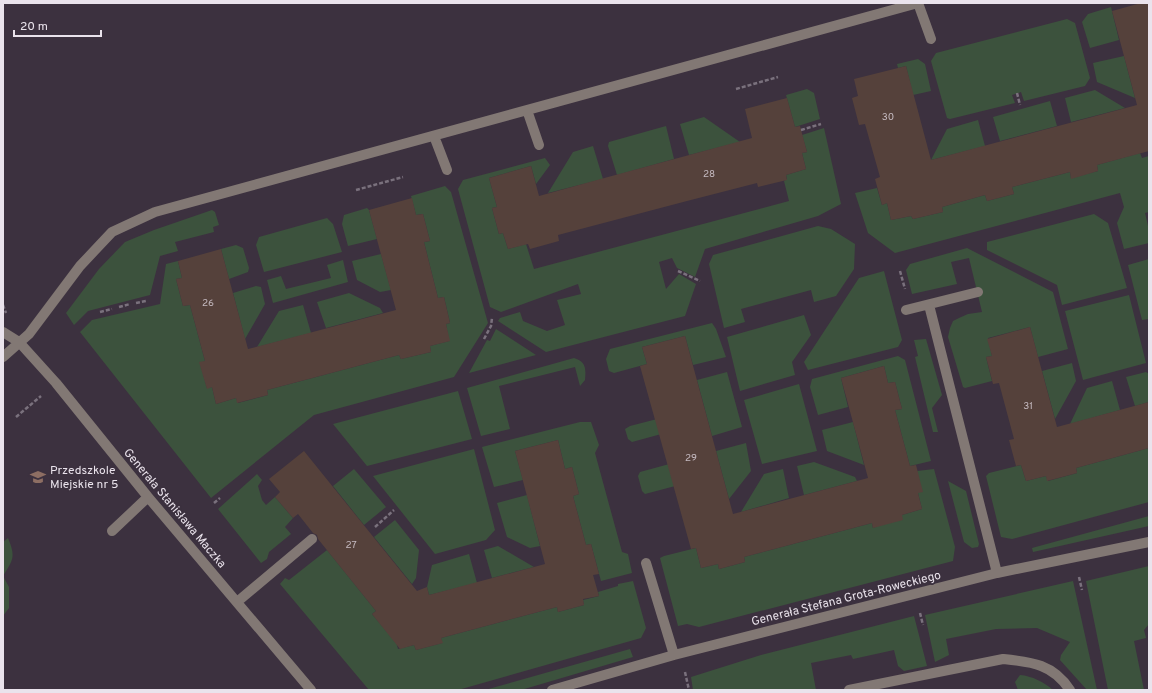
<svg xmlns="http://www.w3.org/2000/svg" width="1152" height="693" viewBox="0 0 1152 693" font-family="Overpass,sans-serif">
	<rect width="100%" height="100%" fill="#3c313f"/>
	<!-- green -->
	<path fill="#3c523d" d="M 1111,7 L 1119,40 L 1090,48 L 1082,22 L 1088,14 Z
		M 1067,19 L 1075,23 L 1090,78 L 1085,86 L 1024,101 L 1021,92 L 1012,95 L 1015,103 L 950,119 L 947,118 L 931,61 L 936,53 Z
		M 1124,56 L 1135,98 L 1097,82 L 1093,63 Z
		M 918,59 L 925,64 L 931,91 L 913,95 L 906,66 L 898,68 L 897,64 Z
		M 807,89 L 814,93 L 820,119 L 795,127 L 786,95 Z
		M 1095,90 L 1125,108 L 1071,122 L 1065,98 Z
		M 1050,101 L 1057,126 L 1000,141 L 993,117 Z
		M 704,117 L 740,142 L 689,155 L 680,124 Z
		M 978,120 L 985,146 L 931,160 L 947,129 Z
		M 666,126 L 674,159 L 617,175 L 608,146 L 609,142 Z
		M 824,128 L 841,204 L 818,216 L 705,249 L 695,277 L 677,268 L 672,258 L 659,262 L 666,289 L 679,274 L 696,284 L 685,316 L 546,352 L 498,321 L 500,318 L 520,312 L 523,321 L 547,331 L 565,325 L 557,300 L 581,294 L 578,284 L 501,312 L 490,307 L 458,189 L 463,180 L 545,158 L 550,165 L 536,184 L 531,166 L 489,178 L 497,207 L 492,208 L 499,234 L 503,233 L 508,249 L 526,244 L 534,269 L 789,201 L 784,181 L 787,179 L 786,175 L 806,169 L 802,153 L 807,152 L 802,135 Z
		M 593,146 L 603,179 L 548,193 L 573,152 Z
		M 1140,153 L 1142,158 L 1149,156 L 1149,212 L 1145,213 L 1149,230 L 1149,243 L 1124,249 L 1117,223 L 1124,207 L 1120,193 L 895,253 L 868,233 L 855,193 L 877,188 L 882,205 L 887,203 L 891,220 L 911,216 L 913,219 L 943,212 L 942,207 L 985,195 L 987,201 L 1014,194 L 1012,187 L 1070,172 L 1071,178 L 1098,171 L 1097,165 Z
		M 445,186 L 451,192 L 488,323 L 454,377 L 314,415 L 211,498 L 80,332 L 92,320 L 160,304 L 166,264 L 178,261 L 182,278 L 176,279 L 183,306 L 190,305 L 205,361 L 200,363 L 207,388 L 212,387 L 216,404 L 236,398 L 238,403 L 268,395 L 267,390 L 399,355 L 401,359 L 431,352 L 430,346 L 449,341 L 446,324 L 450,323 L 444,297 L 438,298 L 424,242 L 430,241 L 423,214 L 416,215 L 411,196 Z
		M 367,208 L 369,210 L 377,239 L 348,246 L 342,224 L 344,215 Z
		M 212,210 L 215,212 L 219,225 L 213,227 L 214,232 L 175,242 L 178,251 L 160,256 L 150,295 L 88,311 L 74,325 L 66,313 L 99,269 L 125,242 L 154,230 Z
		M 1094,214 L 1108,223 L 1127,288 L 1062,305 L 1057,285 L 987,250 L 987,242 Z
		M 327,218 L 333,224 L 342,252 L 264,272 L 256,245 L 259,237 Z
		M 818,226 L 831,229 L 855,244 L 854,269 L 836,296 L 814,302 L 811,290 L 741,309 L 745,322 L 724,328 L 709,264 L 713,255 Z
		M 236,245 L 243,248 L 249,268 L 248,272 L 229,279 L 221,249 Z
		M 967,248 L 1053,292 L 1068,349 L 1038,357 L 1030,327 L 988,338 L 992,356 L 986,357 L 992,381 L 965,388 L 963,387 L 948,337 L 950,328 L 953,321 L 959,318 L 968,314 L 982,312 L 969,258 L 951,262 L 957,284 L 912,294 L 906,270 L 910,264 Z
		M 381,254 L 391,290 L 380,292 L 357,280 L 352,261 Z
		M 1149,259 L 1149,319 L 1142,320 L 1128,265 Z
		M 343,260 L 348,282 L 273,303 L 267,280 L 281,276 L 286,289 L 331,278 L 327,265 Z
		M 884,271 L 902,340 L 898,347 L 808,370 L 804,362 L 859,278 Z
		M 256,286 L 261,287 L 265,304 L 245,339 L 233,293 Z
		M 349,293 L 380,308 L 383,313 L 326,328 L 317,302 Z
		M 1129,295 L 1146,363 L 1083,380 L 1065,311 Z
		M 303,305 L 311,333 L 257,347 L 279,311 Z
		M 804,315 L 811,335 L 792,362 L 795,375 L 740,391 L 727,337 Z
		M 712,323 L 716,329 L 726,357 L 693,365 L 685,336 L 642,347 L 647,364 L 614,373 L 609,371 L 606,359 L 610,349 Z
		M 496,329 L 536,355 L 469,373 L 487,340 L 490,341 Z
		M 926,339 L 942,395 L 932,408 L 938,432 L 933,432 L 915,357 L 918,356 L 914,340 Z
		M 898,356 L 905,360 L 931,461 L 910,466 L 895,410 L 902,409 L 895,382 L 888,383 L 884,366 L 841,378 L 848,407 L 818,415 L 810,387 L 812,379 Z
		M 574,358 C 586,362 586,368 585,380 L 580,386 L 575,367 L 499,386 L 510,429 L 481,436 L 467,388 Z
		M 1072,363 L 1076,381 L 1055,419 L 1042,371 Z
		M 727,372 L 742,427 L 712,436 L 697,380 Z
		M 1146,372 L 1149,374 L 1149,402 L 1135,406 L 1126,377 Z
		M 1112,381 L 1120,410 L 1070,424 L 1087,388 Z
		M 799,384 L 817,451 L 762,464 L 744,400 Z
		M 458,391 L 472,439 L 367,466 L 333,424 Z
		M 661,418 L 665,433 L 632,442 L 628,439 L 625,429 L 630,426 Z
		M 580,422 L 591,422 L 599,445 L 595,453 L 622,552 L 628,554 L 632,573 L 601,581 L 591,544 L 586,545 L 573,496 L 579,494 L 572,467 L 565,469 L 558,440 L 515,451 L 523,480 L 494,487 L 482,447 Z
		M 853,422 L 864,465 L 827,451 L 822,430 Z
		M 746,443 L 751,471 L 729,499 L 716,451 Z
		M 1149,448 L 1149,502 L 1012,539 L 1001,537 L 986,476 L 989,473 L 1021,465 L 1026,481 L 1046,476 L 1048,481 L 1077,473 L 1076,468 Z
		M 474,449 L 495,530 L 486,540 L 435,554 L 373,476 Z
		M 814,462 L 855,477 L 857,481 L 804,495 L 797,466 Z
		M 673,463 L 679,485 L 645,494 L 642,491 L 638,476 L 640,472 Z
		M 354,469 L 386,507 L 364,525 L 333,486 Z
		M 783,469 L 789,498 L 741,512 L 764,474 Z
		M 934,469 L 955,547 L 953,561 L 699,627 L 687,624 L 678,626 L 660,558 L 664,556 L 696,548 L 701,568 L 718,564 L 719,569 L 745,562 L 744,557 L 872,523 L 873,528 L 902,515 L 922,509 L 918,493 L 917,471 Z
		M 257,474 L 262,480 L 258,486 L 262,500 L 266,505 L 275,497 L 293,518 L 285,527 L 291,534 L 269,552 L 267,559 L 261,563 L 218,509 Z
		M 948,481 L 966,491 L 979,544 L 978,547 L 972,548 L 964,542 Z
		M 527,495 L 540,546 L 530,548 L 507,537 L 497,503 Z
		M 1149,516 L 1149,526 L 1033,552 L 1032,548 Z
		M 395,520 L 419,550 L 416,578 L 412,584 L 374,537 Z
		M 8,538 C 16,557 13,560 3,576 L 9,587 L 9,608 L 3,616 L 3,542 Z
		M 498,546 L 534,567 L 492,578 L 484,550 Z
		M 327,550 L 376,611 L 372,614 L 388,633 L 393,630 L 398,649 L 414,645 L 416,650 L 442,643 L 441,638 L 557,607 L 558,612 L 584,605 L 583,600 L 599,596 L 598,592 L 618,586 L 618,584 L 633,581 L 646,628 L 641,638 L 458,690 L 369,690 L 280,584 L 285,578 L 289,580 Z
		M 469,554 L 477,583 L 429,595 L 427,587 L 432,565 Z
		M 1149,566 L 1149,624 L 1144,630 L 1146,638 L 1134,641 L 1144,690 L 1108,690 L 1086,581 Z
		M 1073,581 L 1097,690 L 1087,690 L 1060,660 L 1061,655 L 1070,642 L 1037,628 L 996,629 L 946,639 L 949,655 L 935,662 L 925,615 Z
		M 914,616 L 927,666 L 904,671 L 898,666 L 894,650 L 853,659 L 851,655 L 811,663 L 816,690 L 693,690 L 691,677 L 761,655 Z
		M 630,649 L 633,657 L 521,690 L 485,690 Z
		M 1020,675 C 1032,676 1044,682 1053,690 L 1018,690 L 1015,682 Z"/>
	<!-- building -->
	<path fill="#55413b" d="M 1141,3 L 1149,3 L 1149,151 L 1097,165 L 1098,171 L 1071,179 L 1070,172 L 1012,187 L 1014,194 L 987,201 L 985,195 L 942,207 L 943,212 L 913,219 L 911,216 L 891,220 L 887,203 L 882,205 L 875,179 L 880,177 L 865,124 L 859,125 L 852,98 L 858,96 L 854,79 L 906,66 L 931,160 L 1137,105 L 1112,11 Z
		M 787,98 L 795,127 L 800,126 L 807,152 L 802,153 L 806,169 L 786,175 L 787,180 L 758,187 L 757,183 L 687,201 L 558,235 L 559,241 L 530,249 L 528,244 L 508,249 L 503,233 L 499,234 L 492,208 L 497,207 L 489,178 L 531,166 L 539,196 L 608,177 L 752,138 L 745,109 Z
		M 412,198 L 416,215 L 423,214 L 430,241 L 424,242 L 438,298 L 444,297 L 450,323 L 446,324 L 450,341 L 430,346 L 431,352 L 401,359 L 399,355 L 267,390 L 268,395 L 237,403 L 236,398 L 216,404 L 212,387 L 207,389 L 199,362 L 205,361 L 190,305 L 183,306 L 176,279 L 182,278 L 178,261 L 221,249 L 248,349 L 396,310 L 369,210 Z
		M 1030,327 L 1057,427 L 1149,402 L 1149,448 L 1076,468 L 1077,473 L 1047,481 L 1046,476 L 1026,481 L 1021,465 L 1016,466 L 1009,440 L 1014,439 L 999,383 L 993,384 L 986,357 L 992,356 L 987,339 Z
		M 685,336 L 733,514 L 868,478 L 841,378 L 884,366 L 888,383 L 895,382 L 902,409 L 895,410 L 910,466 L 916,465 L 923,492 L 918,493 L 922,509 L 902,515 L 903,520 L 873,528 L 872,523 L 744,557 L 745,562 L 719,569 L 718,564 L 701,568 L 696,548 L 691,549 L 640,366 L 647,364 L 642,347 Z
		M 558,440 L 565,469 L 572,467 L 579,494 L 573,496 L 586,545 L 591,544 L 599,574 L 593,575 L 599,596 L 583,599 L 584,605 L 558,612 L 557,607 L 441,638 L 443,643 L 416,650 L 414,645 L 400,649 L 372,614 L 376,611 L 318,539 L 317,535 L 313,533 L 298,514 L 293,518 L 275,497 L 280,492 L 269,479 L 304,451 L 417,591 L 427,587 L 429,595 L 545,564 L 515,451 Z"/>
	<g fill="none" stroke-linecap="round" stroke-linejoin="round">
		<!-- path -->
		<path stroke="#7a717d" stroke-width="2.5" stroke-dasharray="4 2" stroke-linecap="butt" d="M 736,89 L 778,77
			M 1017,93 L 1020,105
			M 801,130 L 821,124
			M 356,190 L 403,177
			M 678,271 L 700,281
			M 900,271 L 905,289
			M 136,303 L 146,301
			M 3,305 L 6,313
			M 119,307 L 130,304
			M 100,312 L 112,309
			M 484,339 L 491,326 L 492,318
			M 16,417 L 41,396
			M 214,503 L 220,498
			M 375,527 L 394,510
			M 1079,577 L 1082,590
			M 920,613 L 923,625
			M 685,672 L 689,690"/>
		<!-- minor -->
		<path stroke="#827874" stroke-width="10" d="M 918,3 L 931,39
			M 527,110 L 539,145
			M 434,136 L 447,170
			M 929,305 L 997,573
			M 906,310 L 978,292
			M 3,332 L 19,342 L 56,383 L 148,497 L 311,690
			M 3,357 L 29,334 L 80,266 L 112,232 L 155,212 L 918,3
			M 112,531 L 148,497
			M 646,563 L 674,655
			M 237,602 L 312,539
			M 552,690 L 674,655 L 997,573 L 1149,542
			M 849,690 L 1003,659 C 1032,662 1053,664 1070,690"/>
	</g>
	<!-- icons -->
	<defs>
		<symbol id="school-bare" viewBox="-9 -9 18 18"><path d="M0-5L7-2L0 1L-7-2ZM-4 1L0 2.5L4 1V4Q0 6-4 4Z" fill="#8d6e63" stroke="#3c313f" stroke-width="2.5" paint-order="stroke"/></symbol>
	</defs>
	<g fill-rule="evenodd">
		<use href="#school-bare" x="27" y="466" width="22" height="22"/>
	</g>
	<g text-anchor="middle" stroke-width="3.5" stroke-linejoin="round" paint-order="stroke">
		<!-- number labels -->
		<g font-size="10" fill="#c5bac0">
			<text x="888" y="120">30</text>
			<text x="709" y="177">28</text>
			<text x="208" y="306">26</text>
			<text x="1028" y="409">31</text>
			<text x="691" y="461">29</text>
			<text x="351" y="548">27</text>
		</g>
		<!-- poi labels -->
		<g font-size="12" fill="#eae3ec" stroke="#3c313f" text-anchor="start">
			<text x="50" y="474">Przedszkole<tspan x="50" dy="14">Miejskie nr 5</tspan></text>
		</g>
		<!-- street labels -->
		<g font-size="12" fill="#eae3ec" stroke="#3c313f">
			<text transform="translate(175 508) rotate(50)" y="4">Generała Stanisława Maczka</text>
			<text transform="translate(846 598) rotate(-14)" y="4">Generała Stefana Grota-Roweckiego</text>
		</g>
	</g>
	<!-- border -->
	<rect width="1152" height="693" fill="none" stroke="#eae3ec" stroke-width="8"/>
	<!-- scale -->
	<path d="M14 30v6h87v-6" fill="none" stroke="#eae3ec" stroke-width="2"/>
	<text x="20" y="30" font-size="12" fill="#eae3ec" stroke="#3c313f" stroke-width="3" paint-order="stroke">20 m</text>
</svg>
